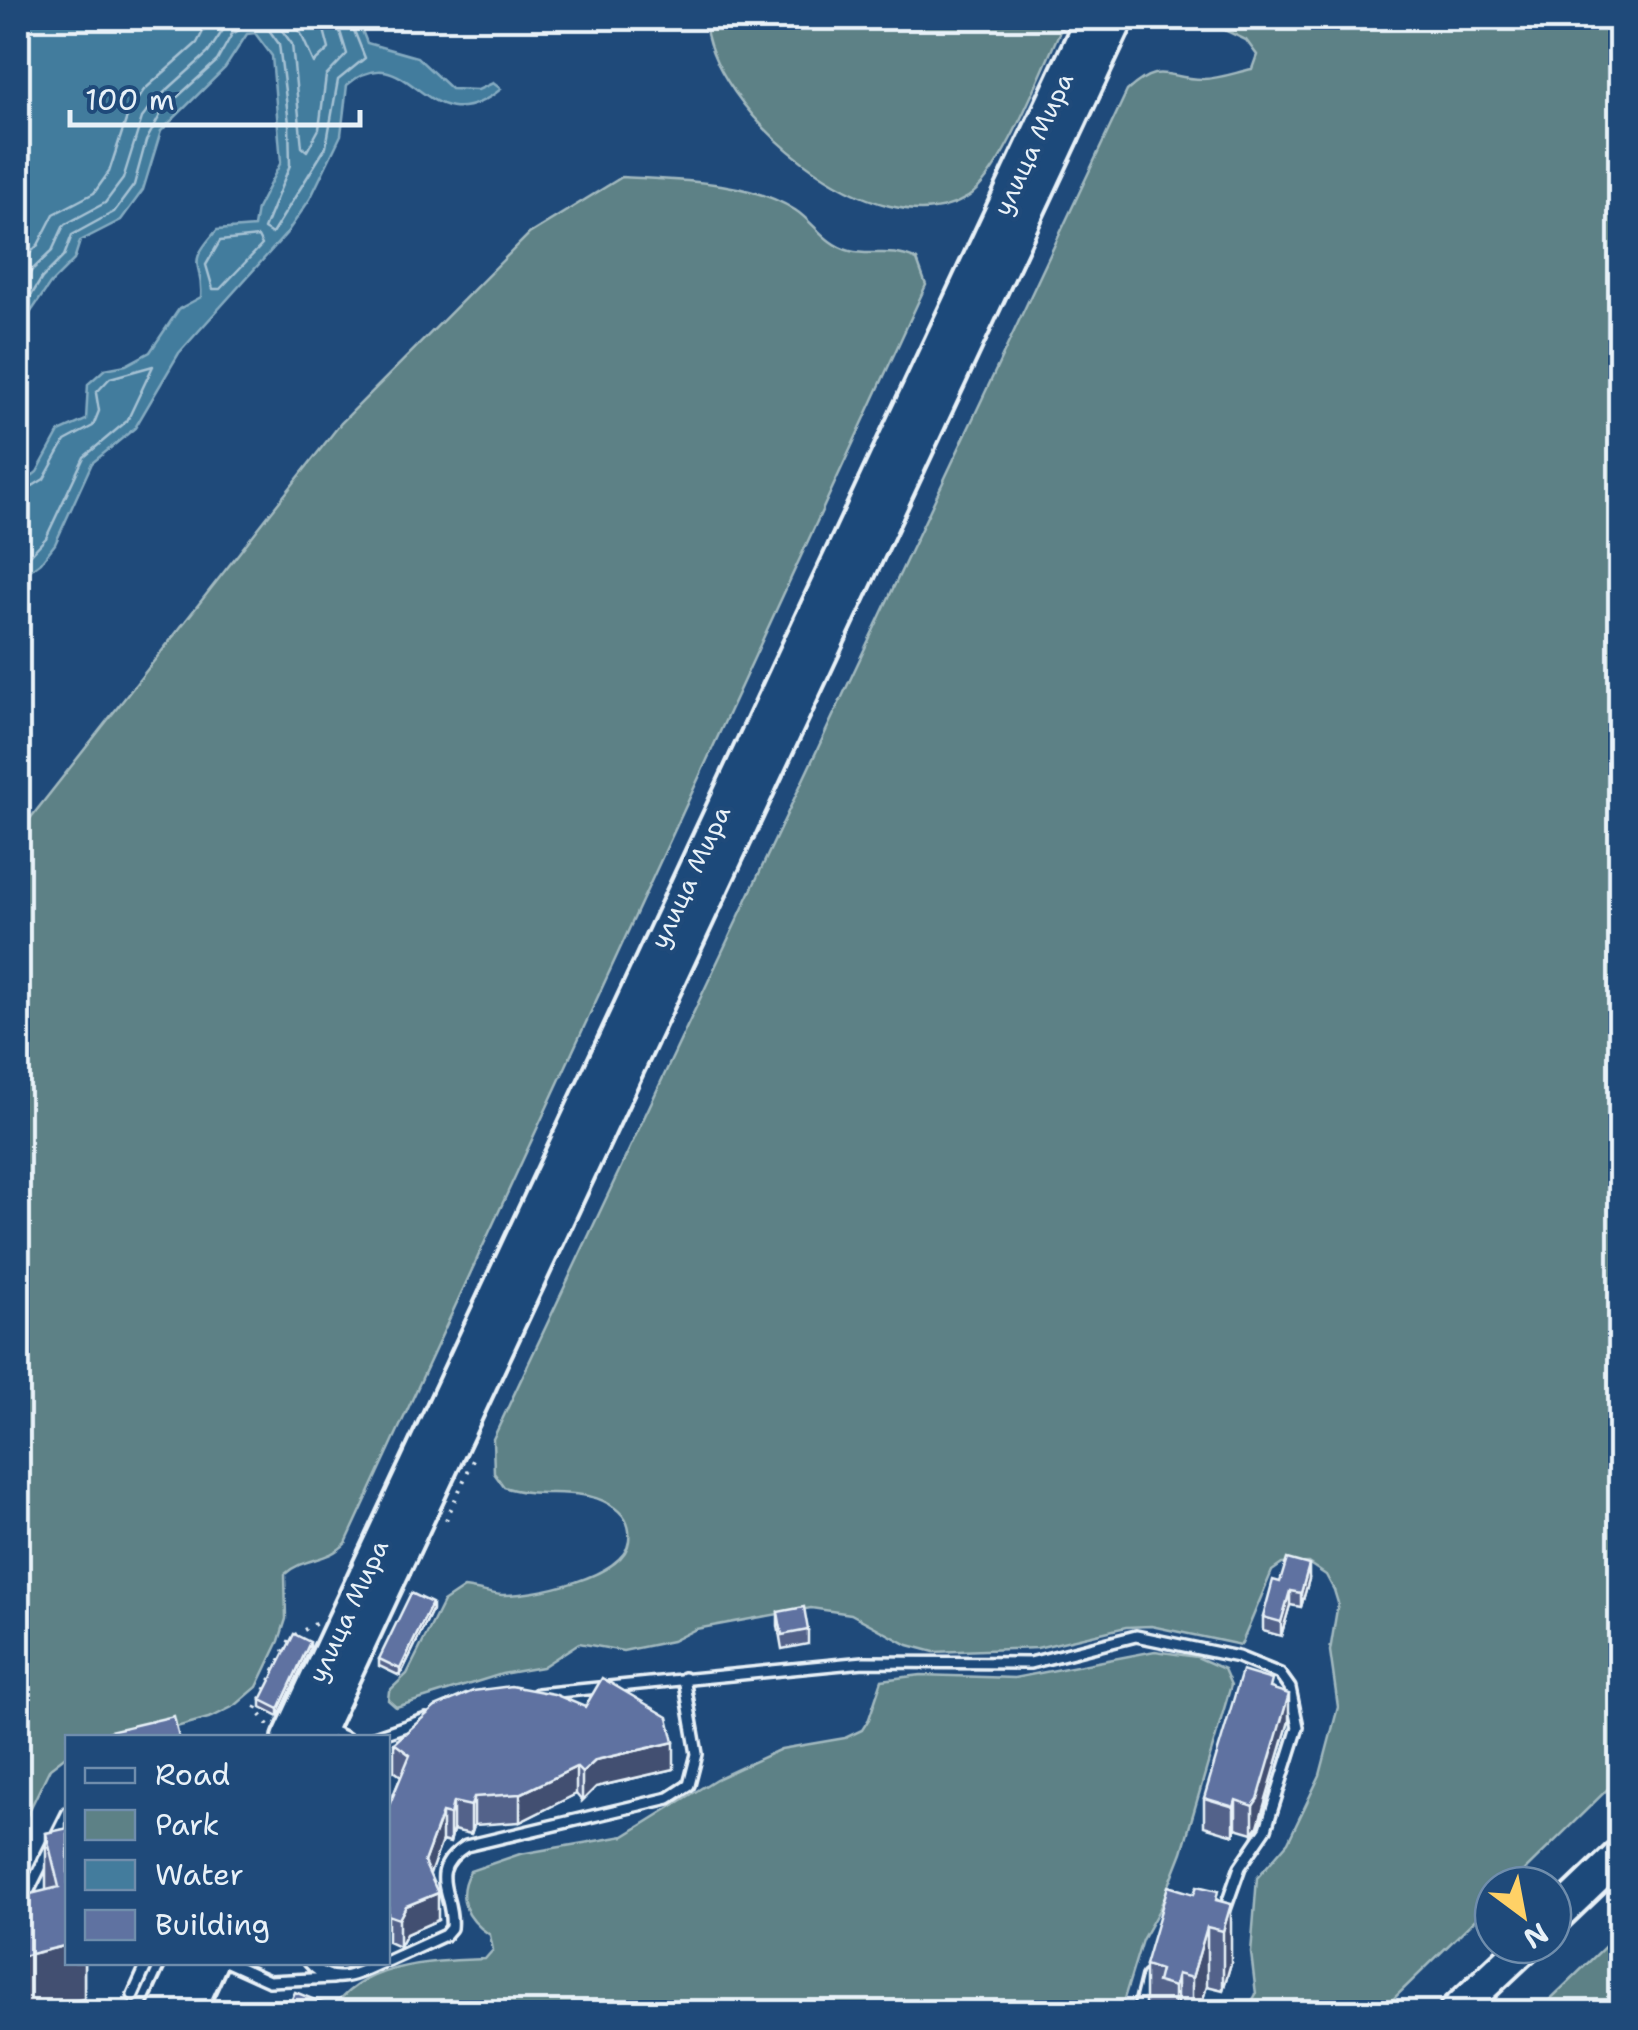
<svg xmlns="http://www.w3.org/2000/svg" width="1638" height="2030" viewBox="0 0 1638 2030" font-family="'Shantell Sans',sans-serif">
	<rect width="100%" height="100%" fill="#1f4a7a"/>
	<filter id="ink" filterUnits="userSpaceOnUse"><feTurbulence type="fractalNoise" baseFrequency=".01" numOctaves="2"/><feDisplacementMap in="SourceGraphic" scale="20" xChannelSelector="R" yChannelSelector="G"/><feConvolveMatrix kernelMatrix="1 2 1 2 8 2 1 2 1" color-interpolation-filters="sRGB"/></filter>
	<g filter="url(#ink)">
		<!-- green -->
		<path fill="#5d8186" stroke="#a2b9bf" stroke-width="2.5" d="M 705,18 L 1066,18 C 1046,59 1003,175 968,197 C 877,254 708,108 705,18 Z
			M 1199,18 L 1620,18 L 1620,1777 L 1510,1885 L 1493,1885 L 1493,1902 L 1380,2012 L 1246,2012 L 1256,1994 L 1251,1953 L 1257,1878 L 1288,1842 L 1320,1775 L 1338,1707 L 1330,1651 L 1338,1603 L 1334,1590 L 1326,1575 L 1308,1563 L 1282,1564 L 1272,1571 L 1241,1645 L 1151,1626 L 1126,1627 L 1037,1648 L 934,1652 L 908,1645 L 851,1614 L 811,1608 L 696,1629 L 672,1641 L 623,1651 L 579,1643 L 542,1667 L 502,1674 L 396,1707 L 388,1700 L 389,1691 L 407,1674 L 443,1602 L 464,1588 C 477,1589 490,1594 502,1595 C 533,1596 625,1577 629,1541 C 631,1524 624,1513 609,1504 C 580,1486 537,1499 504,1487 L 494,1473 L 493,1439 L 1127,91 C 1161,60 1166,79 1203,79 C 1219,79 1237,72 1252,69 L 1257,55 L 1246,40 Z
			M 622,177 C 675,180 748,180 795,210 C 814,222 825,245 850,251 C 875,257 887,247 917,260 L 926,285 L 346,1543 C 328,1562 304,1557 285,1574 L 286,1619 L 279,1641 L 257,1687 L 236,1705 L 212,1717 L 137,1738 L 68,1738 L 67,1755 L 50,1768 L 18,1834 L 18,834 L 341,423 L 529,234 Z
			M 1155,1651 L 1197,1657 L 1224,1669 L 1231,1685 L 1182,1852 L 1160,1908 L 1142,1940 L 1120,2012 L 331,2012 C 360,1962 434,1961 485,1959 L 493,1950 L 490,1935 C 466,1919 455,1897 470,1871 L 520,1854 L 624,1836 L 716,1779 L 781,1749 L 845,1738 L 862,1730 L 869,1719 L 882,1680 L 921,1675 L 1014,1678 Z
			M 1620,1932 L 1620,2012 L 1537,2012 Z"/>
		<!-- water -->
		<path fill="#437c9d" stroke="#85abc1" stroke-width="2.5" d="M 18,18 L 357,18 L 367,43 L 417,57 L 451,89 L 478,90 L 493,83 L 501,89 C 424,151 410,31 347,85 L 341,135 L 310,199 L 286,234 L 179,353 L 135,428 L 92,463 L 55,544 L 41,562 L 18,579 L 18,487 L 37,472 L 59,432 L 86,420 L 88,384 L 105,369 L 126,365 L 150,352 L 179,309 L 201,297 C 204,261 183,268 217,230 L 254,227 L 257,209 L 281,162 L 272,56 L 255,33 L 247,34 L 225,68 L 161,131 L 143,190 L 121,220 L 80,241 L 74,260 L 50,284 L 18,331 Z"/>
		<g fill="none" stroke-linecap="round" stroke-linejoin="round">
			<!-- shore -->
			<path stroke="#a6c2d4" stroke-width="2.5" d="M 273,18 L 292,44 L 302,147 L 307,151 L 319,129 L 326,76 L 347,54 L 336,18
				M 294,18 L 314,63 L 329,49 L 321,18
				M 258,237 L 262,245 L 220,289 L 213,289 L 206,265 L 220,241 Z
				M 18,265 L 38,245 L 54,214 L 94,193 L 109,172 L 129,111 L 144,90 L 197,43 L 210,18
				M 18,295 L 32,270 L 52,251 L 64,225 L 105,203 L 123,179 L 142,118 L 156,100 L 208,53 L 231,18
				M 18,317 L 42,278 L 64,256 L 72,235 L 114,212 L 134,185 L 146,141 L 163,110 L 217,61 L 232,34 L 253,23 L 269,30 L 279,44 L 289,123 L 290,165 L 264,229 L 272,234 L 326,147 L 338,80 L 365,58 L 349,18
				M 18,495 L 44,479 L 65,441 L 93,426 L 99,411 L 96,393 L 110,378 L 153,366 L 127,421 L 84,457 L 46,538 L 18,568"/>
			<defs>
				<path id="service" d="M 537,1694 L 864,1662 L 1030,1663 L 1136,1636 L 1238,1657 L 1280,1674 L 1290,1688 L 1298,1727 L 1266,1829 L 1240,1867 L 1223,1915
					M 327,1729 L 346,1738
					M 371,1738 L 426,1719
					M 18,1912 L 68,1812
					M 388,1961 L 445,1935 L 451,1928 C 455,1894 424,1873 466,1846 L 669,1798 L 689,1785 L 697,1754 L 684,1678
					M 227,1962 L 269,1981 L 333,1978
					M 309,1962 C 332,1989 356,1974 383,1962
					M 133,1995 L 148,1962
					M 1138,2012 L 1147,1976"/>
				<path id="primary" d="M 289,1738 L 1092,18
					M 315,1738 L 1118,18
					M 163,2012 L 186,1962
					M 188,2012 L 211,1962"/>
				<path id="trunk" d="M 1553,1919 L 1620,1855
					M 1455,2012 L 1526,1945"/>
			</defs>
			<!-- service casing -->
			<use href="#service" stroke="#e8f1f8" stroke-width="16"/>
			<!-- primary casing -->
			<use href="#primary" stroke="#e8f1f8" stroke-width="38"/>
			<!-- trunk casing -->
			<use href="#trunk" stroke="#e8f1f8" stroke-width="38"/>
			<!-- path -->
			<path stroke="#e8f1f8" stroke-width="4" stroke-dasharray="2.5 8" stroke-linecap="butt" d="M 446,1520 L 473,1460
				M 269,1725 L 256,1709 L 291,1637 L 317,1623"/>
			<!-- service -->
			<use href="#service" stroke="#1f4a7a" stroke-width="9"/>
			<!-- primary -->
			<use href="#primary" stroke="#1f4a7a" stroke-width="30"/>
			<!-- trunk -->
			<use href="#trunk" stroke="#1f4a7a" stroke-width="30"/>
		</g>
		<!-- wall -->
		<path fill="#52628a" stroke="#e8f1f8" stroke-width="2.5" d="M 1309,1579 L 1301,1607 L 1290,1605 L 1281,1636 L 1263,1631 L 1263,1617 L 1280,1582 Z
			M 432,1610 L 400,1676 L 379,1666 L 379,1659 Z
			M 778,1612 L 808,1630 L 808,1644 L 782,1649 L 778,1626 Z
			M 310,1649 L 279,1716 L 261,1707 L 261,1700 Z
			M 1272,1689 L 1289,1721 L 1258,1826 L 1253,1833 L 1236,1828 L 1234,1835 L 1204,1826 L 1204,1798 Z
			M 394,1743 L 674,1769 L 596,1787 L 582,1801 L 576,1794 L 520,1822 L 474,1825 L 471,1834 L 453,1830 L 450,1843 L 442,1841 L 429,1874 L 438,1920 L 406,1934 L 399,1947 L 388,1942 L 388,1808 L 401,1776 L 394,1771 Z
			M 66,1801 L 68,1801 L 68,1962 L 84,1962 L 84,1999 L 30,2012 L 18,2012 L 46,1890 L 46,1833 L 66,1829 Z
			M 1194,1894 L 1218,1900 L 1231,1963 L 1223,1990 L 1207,1986 L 1199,2012 L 1145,2012 L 1145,1965 Z
			M 333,1962 L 362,1962 L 346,1968 Z"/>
		<!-- shaded-wall -->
		<path fill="#425071" stroke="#e8f1f8" stroke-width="2.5" d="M 1309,1565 L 1309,1579 L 1301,1607 L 1301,1593 Z
			M 1290,1591 L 1290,1605 L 1281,1636 L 1281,1622 Z
			M 432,1603 L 432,1610 L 400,1676 L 400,1669 Z
			M 310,1642 L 310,1649 L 279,1716 L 279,1709 Z
			M 1289,1694 L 1289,1721 L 1258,1826 L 1253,1833 L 1253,1806 Z
			M 674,1742 L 674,1769 L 596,1787 L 582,1801 L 582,1773 L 596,1760 Z
			M 576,1767 L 576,1794 L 520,1822 L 520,1794 Z
			M 474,1797 L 474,1825 L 471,1834 L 471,1806 Z
			M 1236,1800 L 1236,1828 L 1234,1835 L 1234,1807 Z
			M 453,1802 L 453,1830 L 450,1843 L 450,1815 Z
			M 442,1813 L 442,1841 L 424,1890 L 424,1862 Z
			M 438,1893 L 438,1920 L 406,1934 L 399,1947 L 399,1919 L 406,1906 Z
			M 1231,1904 L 1231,1963 L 1223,1990 L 1223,1931 Z
			M 1207,1927 L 1207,1986 L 1199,2012 L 1192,2012 L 1192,1978 Z
			M 68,1945 L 68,1962 L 84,1962 L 84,1999 L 30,2012 L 18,2012 L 18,1957 Z
			M 346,1962 L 362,1962 L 346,1968 Z
			M 1177,1974 L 1177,2012 L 1174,2012 L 1174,1987 Z"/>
		<!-- building -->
		<path fill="#5f72a1" stroke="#e8f1f8" stroke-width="2.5" d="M 1287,1559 L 1309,1565 L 1301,1593 L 1290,1591 L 1281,1622 L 1263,1617 L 1273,1580 L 1280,1582 Z
			M 411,1593 L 432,1603 L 400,1669 L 379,1659 Z
			M 804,1607 L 808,1630 L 782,1635 L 778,1612 Z
			M 294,1634 L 310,1642 L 279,1709 L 261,1700 Z
			M 1242,1671 L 1272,1680 L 1270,1688 L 1289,1694 L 1258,1799 L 1253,1806 L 1236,1800 L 1234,1807 L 1204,1798 Z
			M 602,1678 L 668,1717 L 674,1742 L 596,1760 L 582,1773 L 576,1767 L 520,1794 L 474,1797 L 471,1806 L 453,1802 L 450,1815 L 442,1813 L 424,1862 L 438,1893 L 406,1906 L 399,1919 L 388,1915 L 388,1808 L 410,1755 L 394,1743 L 435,1707 L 473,1691 L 511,1686 L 554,1694 L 585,1707 Z
			M 174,1716 L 179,1738 L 111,1738 L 110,1731 Z
			M 68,1828 L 68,1945 L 18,1957 L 18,1897 L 59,1887 L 46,1833 Z
			M 1168,1886 L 1194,1894 L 1197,1886 L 1218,1891 L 1216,1900 L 1231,1904 L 1223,1931 L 1207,1927 L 1192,1978 L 1177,1974 L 1174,1987 L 1157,1982 L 1160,1970 L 1145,1965 Z
			M 295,1992 L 325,2004 L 322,2012 L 299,2012 L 288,2008 Z"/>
	</g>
	<g text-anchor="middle" stroke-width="9" stroke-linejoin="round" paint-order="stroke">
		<!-- street labels -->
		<g font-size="25" fill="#e8f1f8" stroke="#1f4a7a">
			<text transform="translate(1033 144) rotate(-65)" y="9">улица Мира</text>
			<text transform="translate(690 877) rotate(-65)" y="9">улица Мира</text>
			<text transform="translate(348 1611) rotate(-65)" y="9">улица Мира</text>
		</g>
	</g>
	<!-- margin -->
	<rect width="1638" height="2030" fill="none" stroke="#1f4a7a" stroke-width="60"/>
	<rect x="30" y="30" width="1578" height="1970" fill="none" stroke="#e8f1f8" stroke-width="4" filter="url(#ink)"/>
	<!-- legend -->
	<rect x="65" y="1735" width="325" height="230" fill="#1f4a7a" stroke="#6f8dac" stroke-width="2.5"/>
	<rect x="85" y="1768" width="50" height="15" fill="#1f4a7a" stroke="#6f8dac" stroke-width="2.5"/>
	<text x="155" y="1785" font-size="30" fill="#e8f1f8">Road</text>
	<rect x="85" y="1810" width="50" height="30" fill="#5d8186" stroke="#6f8dac" stroke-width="2.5"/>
	<text x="155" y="1835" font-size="30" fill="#e8f1f8">Park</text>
	<rect x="85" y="1860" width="50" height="30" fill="#437c9d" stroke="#6f8dac" stroke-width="2.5"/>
	<text x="155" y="1885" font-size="30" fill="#e8f1f8">Water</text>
	<rect x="85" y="1910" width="50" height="30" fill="#5f72a1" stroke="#6f8dac" stroke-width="2.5"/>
	<text x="155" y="1935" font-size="30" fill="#e8f1f8">Building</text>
	<!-- north arrow -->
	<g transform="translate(1523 1915) rotate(148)"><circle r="48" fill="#1f4a7a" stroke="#6f8dac" stroke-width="2.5"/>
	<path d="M0-8L18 38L0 25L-18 38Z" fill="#ffd166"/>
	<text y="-15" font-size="28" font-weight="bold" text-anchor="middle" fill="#e8f1f8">N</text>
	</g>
	<!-- scale -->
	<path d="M70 110v15h290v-15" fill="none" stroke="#e8f1f8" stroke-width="5"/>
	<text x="85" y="110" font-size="30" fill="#e8f1f8" stroke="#1f4a7a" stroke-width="8" paint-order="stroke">100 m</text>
</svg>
